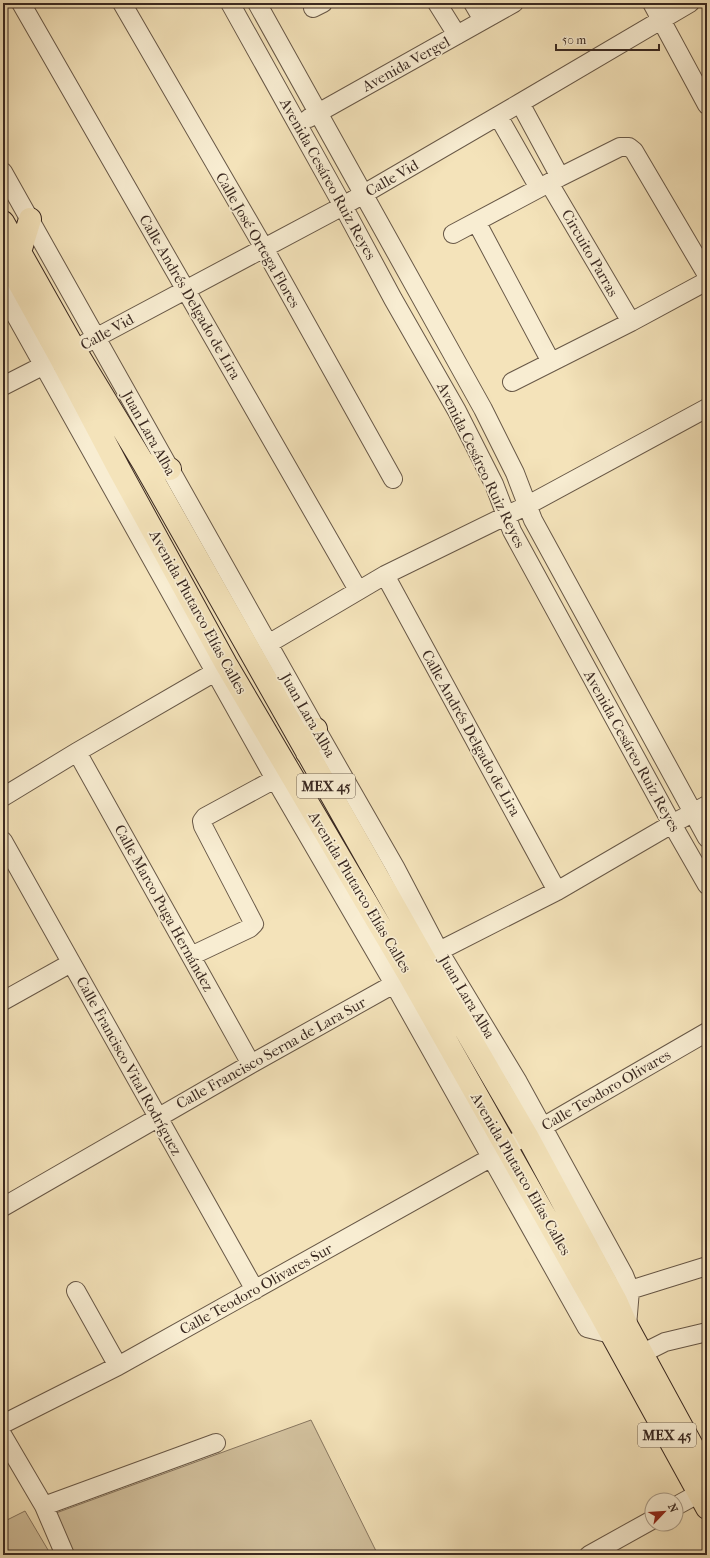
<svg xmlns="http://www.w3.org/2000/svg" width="710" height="1558" viewBox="0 0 710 1558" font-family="'IM FELL French Canon',serif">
	<rect width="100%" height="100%" fill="#f4e3ba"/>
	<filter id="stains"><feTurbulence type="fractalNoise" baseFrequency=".005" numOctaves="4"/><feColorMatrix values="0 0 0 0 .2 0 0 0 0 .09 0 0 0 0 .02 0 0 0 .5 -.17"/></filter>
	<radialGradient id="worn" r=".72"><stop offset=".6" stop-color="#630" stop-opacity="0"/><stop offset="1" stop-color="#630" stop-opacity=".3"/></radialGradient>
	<!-- green -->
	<path fill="#d4c3a0" stroke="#877660" d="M 311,1420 L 378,1555 L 73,1555 L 56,1513 Z
		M 25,1511 L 51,1555 L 3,1555 L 3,1522 Z"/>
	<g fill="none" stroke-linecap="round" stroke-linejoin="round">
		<defs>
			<path id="minor" d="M 21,3 L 358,590
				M 122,3 L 264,248 L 393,479
				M 230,3 L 343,206 L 393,299 L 457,411 L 494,484 L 512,531 L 672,824 L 707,885
				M 257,3 L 483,409 L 515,473 L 533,520 L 707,838
				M 437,3 L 457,35
				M 473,3 L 483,20
				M 652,3 L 707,105
				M 313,8 L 323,3
				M 520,103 L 560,177
				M 498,116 L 539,188
				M 309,118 L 514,3
				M 3,172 L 316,729 L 395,867 L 439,951 L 518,1082 L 624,1275 L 630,1290 L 627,1326
				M 549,183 L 631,322
				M 477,223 L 551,362
				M 453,234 L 560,177 L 620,147 L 629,147 L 634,151 L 707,275
				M 3,293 L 275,779 L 394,984 L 587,1328 L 611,1334
				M 86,343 L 343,206 L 520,103 L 690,3
				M 512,382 L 631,322 L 707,281
				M 3,386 L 54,360
				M 385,575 L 557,891
				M 268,644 L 385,575 L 528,505 L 707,408
				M 77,752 L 251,1064
				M 3,797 L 77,752 L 215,672
				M 3,841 L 255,1290
				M 439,951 L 557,891 L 672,824 L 707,805
				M 191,956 L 250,928 L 254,924 L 203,826 L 202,821 L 205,817 L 275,779
				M 3,1001 L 71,963
				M 3,1207 L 251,1064 L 394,984
				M 630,1290 L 707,1266
				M 76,1291 L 118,1366
				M 631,1359 L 665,1342 L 707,1332
				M 3,1424 L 118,1366 L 492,1157 L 505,1147 L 527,1136 L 707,1032
				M 3,1436 L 44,1506 L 65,1555
				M 44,1506 L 216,1443
				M 676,1506 L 707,1489
				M 589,1555 L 652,1520"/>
			<path id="major" d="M 3,222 L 75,350 L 144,464 L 427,964 L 527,1136 L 616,1301 L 627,1326 L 707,1473
				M 20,252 L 30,219
				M 3,254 L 60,357 L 119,469 L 226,664 L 409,975 L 601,1315 L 707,1508
				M 144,464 L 170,469
				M 307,753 L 316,729"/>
		</defs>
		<!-- minor casing -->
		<use href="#minor" stroke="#685847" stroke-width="20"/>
		<!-- major casing -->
		<use href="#major" stroke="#3a2921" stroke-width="24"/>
		<!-- minor -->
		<use href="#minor" stroke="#f8edd2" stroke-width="18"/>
		<!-- major -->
		<use href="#major" stroke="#f4e3ba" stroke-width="22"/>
	</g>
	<g text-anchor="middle" stroke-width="3.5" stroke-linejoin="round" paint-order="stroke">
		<!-- shield labels -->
		<g fill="#f8edd2" stroke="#736456" stroke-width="1">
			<rect x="297" y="774" width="58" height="24" rx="3"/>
			<rect x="638" y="1423" width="58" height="24" rx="3"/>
		</g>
		<g font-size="14" font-weight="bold" fill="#3a2921">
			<text x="326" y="791">MEX 45</text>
			<text x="667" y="1440">MEX 45</text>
		</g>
		<!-- street labels -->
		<g font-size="15" fill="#3a2921" stroke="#f8edd2">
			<text transform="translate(406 64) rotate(-29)" y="5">Avenida Vergel</text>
			<text transform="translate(392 178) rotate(-30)" y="5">Calle Vid</text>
			<text transform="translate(328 179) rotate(61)" y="5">Avenida Cesáreo Ruiz Reyes</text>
			<text transform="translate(258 240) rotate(60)" y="5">Calle José Ortega Flores</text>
			<text transform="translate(590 253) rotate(60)" y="5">Circuito Parras</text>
			<text transform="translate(190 297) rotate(60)" y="5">Calle Andrés Delgado de Lira</text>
			<text transform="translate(107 332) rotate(-29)" y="5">Calle Vid</text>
			<text transform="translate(149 433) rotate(61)" y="5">Juan Lara Alba</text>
			<text transform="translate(481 465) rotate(64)" y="5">Avenida Cesáreo Ruiz Reyes</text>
			<text transform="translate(198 612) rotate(61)" y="5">Avenida Plutarco Elías Calles</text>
			<text transform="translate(308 715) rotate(60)" y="5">Juan Lara Alba</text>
			<text transform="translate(471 733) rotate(61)" y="5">Calle Andrés Delgado de Lira</text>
			<text transform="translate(632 751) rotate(61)" y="5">Avenida Cesáreo Ruiz Reyes</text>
			<text transform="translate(360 892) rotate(59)" y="5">Avenida Plutarco Elías Calles</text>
			<text transform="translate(164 908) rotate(61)" y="5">Calle Marco Puga Hernández</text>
			<text transform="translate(467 997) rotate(59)" y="5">Juan Lara Alba</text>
			<text transform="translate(271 1053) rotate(-29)" y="5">Calle Francisco Serna de Lara Sur</text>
			<text transform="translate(129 1066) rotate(61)" y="5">Calle Francisco Vital Rodríguez</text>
			<text transform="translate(606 1090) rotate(-30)" y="5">Calle Teodoro Olivares</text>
			<text transform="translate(521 1174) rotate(60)" y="5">Avenida Plutarco Elías Calles</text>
			<text transform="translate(256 1289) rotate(-29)" y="5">Calle Teodoro Olivares Sur</text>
		</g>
	</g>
	<!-- margin -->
	<rect width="710" height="1558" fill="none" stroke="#f4e3ba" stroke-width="16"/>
	<rect x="4" y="4" width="702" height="1550" fill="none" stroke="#3a2921" stroke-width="2"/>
	<rect x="8" y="8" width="694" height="1542" fill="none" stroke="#3a2921"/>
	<!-- north arrow -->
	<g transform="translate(664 1512) rotate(65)"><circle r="19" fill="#f8edd2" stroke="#ac9f8b"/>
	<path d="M0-3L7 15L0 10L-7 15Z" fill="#8f2418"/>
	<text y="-6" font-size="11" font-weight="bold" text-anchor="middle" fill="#3a2921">N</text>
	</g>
	<!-- scale -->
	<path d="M556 44v6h103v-6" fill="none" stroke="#3a2921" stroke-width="2"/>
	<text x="562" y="44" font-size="12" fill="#3a2921" stroke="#f8edd2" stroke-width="3" paint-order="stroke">50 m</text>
	<rect width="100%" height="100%" filter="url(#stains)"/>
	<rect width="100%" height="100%" fill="url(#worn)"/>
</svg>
